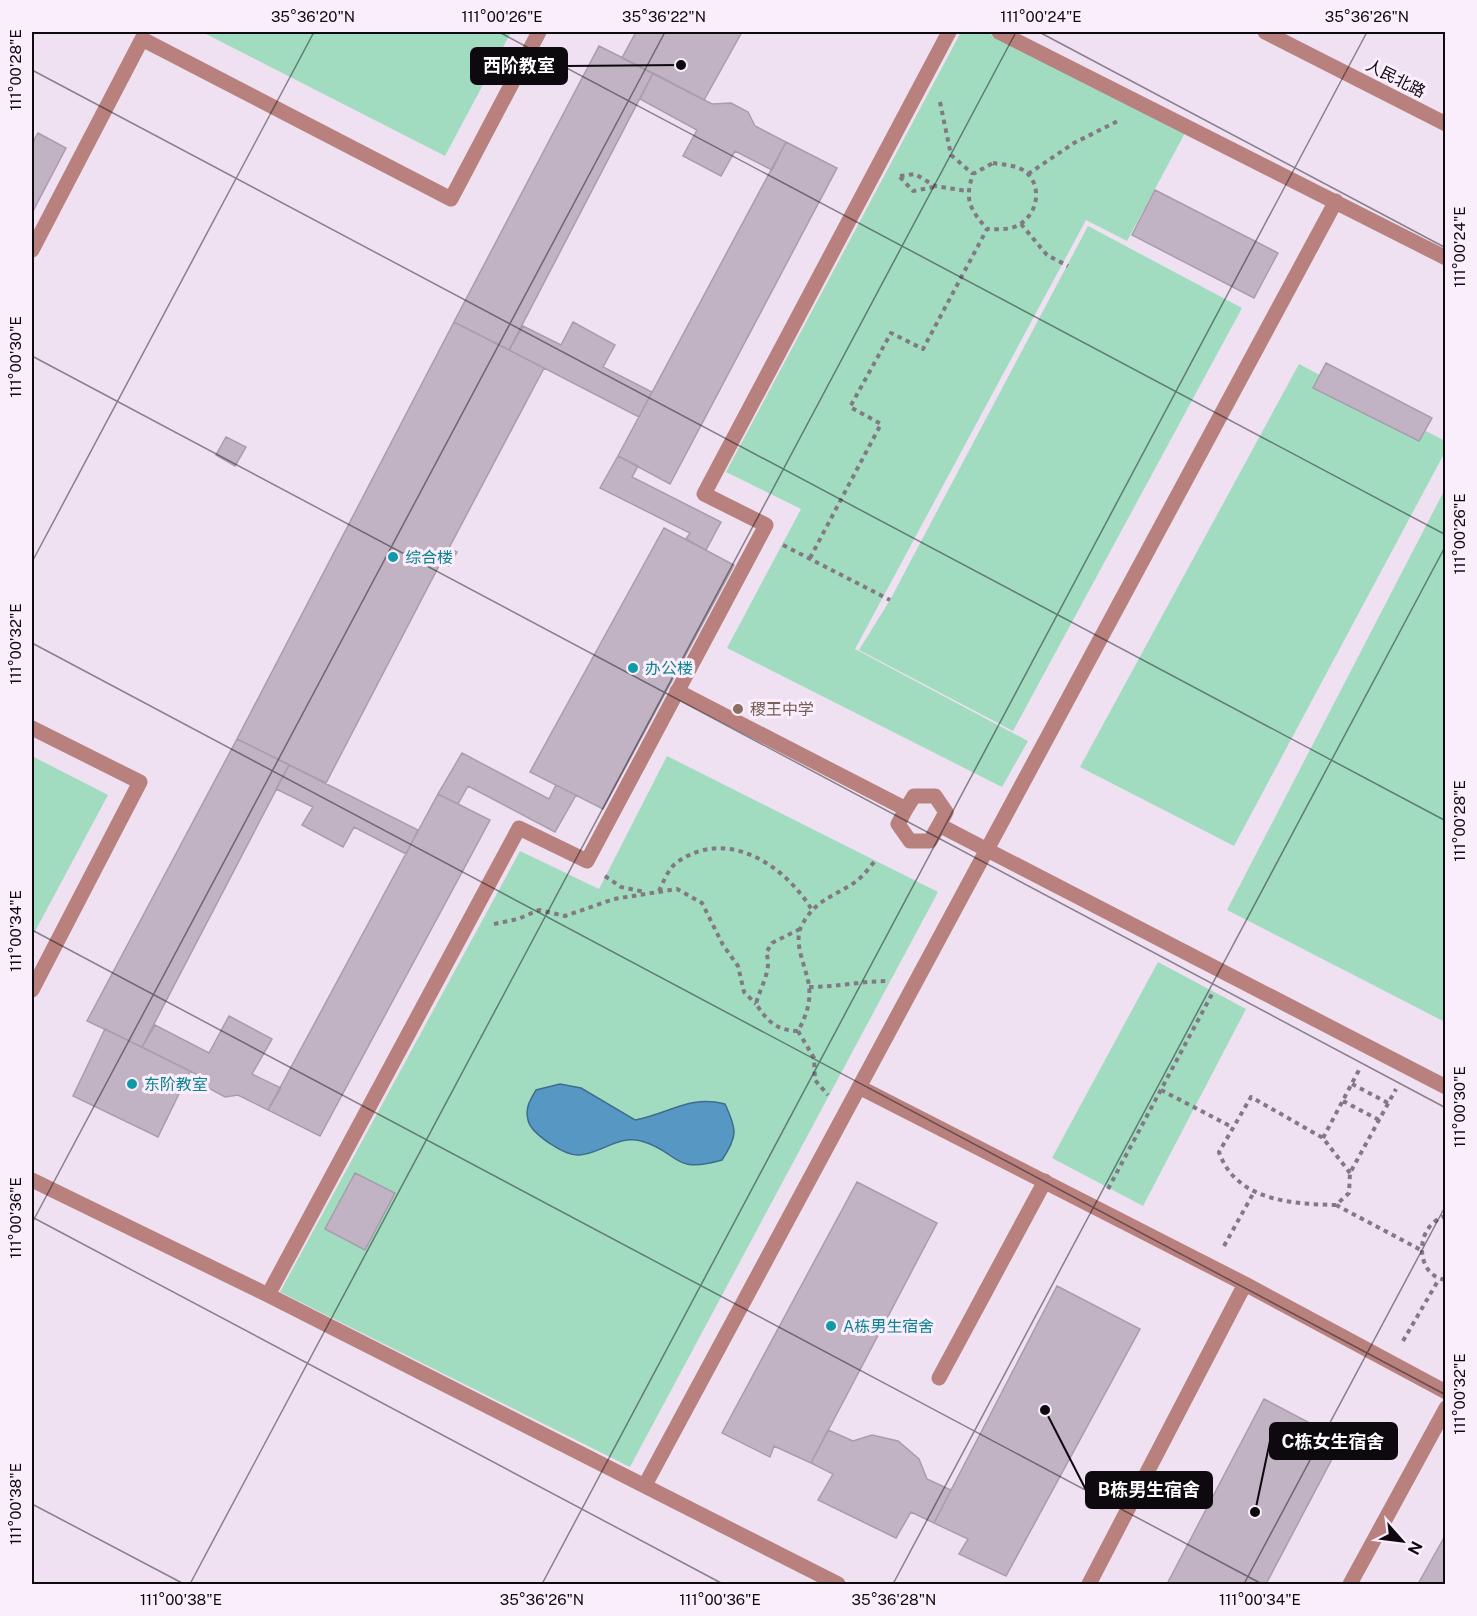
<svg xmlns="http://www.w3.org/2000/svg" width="1477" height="1616" viewBox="0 0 1477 1616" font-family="'Public Sans','Noto Sans SC',sans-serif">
	<rect width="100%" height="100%" fill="#efe0f2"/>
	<!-- green -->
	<path fill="#a1dcc0" d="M 202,32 L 511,32 L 445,156 Z
		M 961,32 L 986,32 L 1185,133 L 1127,241 L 1086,220 L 855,649 L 1028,741 L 1002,787 L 727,648 L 801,509 L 726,472 Z
		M 1088,226 L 1242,308 L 1013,731 L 859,650 L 890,600 Z
		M 1299,364 L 1445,441 L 1445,452 L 1234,846 L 1080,767 Z
		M 1445,489 L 1445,1022 L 1227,910 Z
		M 32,756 L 108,795 L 32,937 Z
		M 667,756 L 938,892 L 630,1467 L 280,1292 L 520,851 L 599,889 Z
		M 1158,962 L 1246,1009 L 1143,1206 L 1052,1158 Z"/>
	<!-- water -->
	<path fill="#5697c3" stroke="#406c8d" stroke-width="1.5" d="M 560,1084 L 581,1088 L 635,1120 C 671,1113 689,1095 725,1104 C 737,1130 738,1136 722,1160 C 671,1175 679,1151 641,1141 C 617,1135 601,1154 579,1155 C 565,1156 531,1134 528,1120 C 525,1108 530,1100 536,1090 Z"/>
	<!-- building -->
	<path fill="#c1b3c4" stroke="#a99cac" stroke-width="1.5" d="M 636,32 L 742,32 L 704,100 L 622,58 Z
		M 599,46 L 653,73 L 509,350 L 454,322 Z
		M 653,73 L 712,104 L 731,103 L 748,112 L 755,126 L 786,142 L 772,170 L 735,151 L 721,176 L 683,156 L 697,130 L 640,99 Z
		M 38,133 L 66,148 L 32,213 L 32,144 Z
		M 786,142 L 837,168 L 670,484 L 618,456 Z
		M 1155,190 L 1278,253 L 1254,298 L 1132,235 Z
		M 454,322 L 544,368 L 449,548 L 457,552 L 449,566 L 441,562 L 326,783 L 237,739 Z
		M 573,322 L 615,345 L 603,367 L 652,392 L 639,417 L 509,350 L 523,326 L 561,345 Z
		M 1326,363 L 1432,418 L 1419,441 L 1313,388 Z
		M 226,437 L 246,447 L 235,466 L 216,455 Z
		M 618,456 L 638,466 L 632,477 L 721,522 L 706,550 L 686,539 L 690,533 L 600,488 Z
		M 664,528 L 734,565 L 603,809 L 530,772 Z
		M 237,739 L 289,765 L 142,1047 L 87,1021 Z
		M 462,753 L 549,799 L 556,785 L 576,795 L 555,832 L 468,786 L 458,804 L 438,794 Z
		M 289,765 L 418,830 L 406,854 L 354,827 L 343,847 L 302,825 L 313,807 L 276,789 Z
		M 438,794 L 490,820 L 320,1136 L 268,1110 Z
		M 229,1016 L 272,1039 L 252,1074 L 281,1088 L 268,1110 L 238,1095 L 225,1097 L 201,1084 L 196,1074 L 142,1047 L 155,1025 L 209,1053 Z
		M 105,1029 L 190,1071 L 158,1137 L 73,1096 Z
		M 355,1173 L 395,1193 L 365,1250 L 325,1229 Z
		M 857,1182 L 937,1223 L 811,1463 L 774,1446 L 770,1457 L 722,1433 Z
		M 1057,1286 L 1140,1329 L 1006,1576 L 959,1554 L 968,1539 L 934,1523 Z
		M 1264,1399 L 1342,1440 L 1266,1584 L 1167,1584 Z
		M 828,1430 L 853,1441 L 872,1435 L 898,1441 L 919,1459 L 927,1479 L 951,1490 L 934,1523 L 911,1512 L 896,1538 L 818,1500 L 833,1474 L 811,1463 Z
		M 1446,1534 L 1446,1584 L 1418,1584 Z"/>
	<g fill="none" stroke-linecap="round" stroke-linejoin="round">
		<!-- path -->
		<path stroke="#837985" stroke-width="4" stroke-dasharray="4.5 4.5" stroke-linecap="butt" d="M 940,102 L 951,155 L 973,174
			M 993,163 C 1004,165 1021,165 1029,175 C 1044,193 1034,222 1011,228 C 1003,230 994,229 987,229 C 970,209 964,200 973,174 Z
			M 1028,174 L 1074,143 L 1120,120
			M 900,176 L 915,174 L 935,186 L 967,191
			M 900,177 L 913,191 L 934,187
			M 1021,224 L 1047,255 L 1068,266
			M 783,545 L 890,600
			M 810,558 L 881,424 L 850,407 L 891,333 L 923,349 L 987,229
			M 605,876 L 621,887 L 645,892
			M 659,891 C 663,883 668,869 676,863 C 726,826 785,865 812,910
			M 494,924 L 518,919 L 539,910 L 565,916 L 614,899 L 677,889 L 702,903 L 723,945 L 738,966 L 744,992 L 756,1004
			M 800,929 L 772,943 L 766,953 C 773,969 760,987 756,1004 C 768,1022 776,1030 798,1031 C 806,1016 811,1003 809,986 C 807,969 793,944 801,927 C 815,898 837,896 858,880 C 865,874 871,865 877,859
			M 809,987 C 837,987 862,981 889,981
			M 798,1031 L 814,1058 L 815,1080 L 828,1095
			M 1352,1084 L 1388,1103
			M 1161,1090 L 1232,1127
			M 1343,1101 L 1379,1120
			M 1323,1138 L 1359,1070
			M 1350,1173 L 1323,1138 L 1251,1097 L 1219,1152 C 1236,1201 1292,1204 1336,1205 L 1349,1193 L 1350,1173 L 1396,1089
			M 1108,1189 L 1212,994
			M 1336,1205 L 1421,1250
			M 1446,1216 C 1414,1224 1414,1276 1446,1280
			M 1224,1246 L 1254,1192
			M 1403,1341 L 1439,1279"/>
		<!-- minor -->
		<path stroke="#b8817e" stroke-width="15" d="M 999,32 L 1446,258
			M 1265,32 L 1446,124
			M 32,250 L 142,39 L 451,199 L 539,32
			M 677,691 L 906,809 L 898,824 L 910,841 L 930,841 L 939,825 L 1446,1087
			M 32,728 L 140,782 L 32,990
			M 906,809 L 914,796 L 935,796 L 946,812 L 939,825
			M 859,1087 L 1245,1284 L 1446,1392
			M 32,1180 L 268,1295 L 838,1584
			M 268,1295 L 519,828 L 587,861 L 766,525 L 704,494 L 949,32
			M 939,1378 L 1045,1181
			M 645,1485 L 1336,201
			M 1089,1584 L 1245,1284
			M 1350,1584 L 1446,1408"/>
	</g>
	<!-- ticks -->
	<path fill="none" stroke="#0e090f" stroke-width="1.5" stroke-opacity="0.45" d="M 499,32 L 1446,535M 1039,32 L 1446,248M 32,70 L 1446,821M 32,356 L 1446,1108M 32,562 L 314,32M 32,643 L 1446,1395M 32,930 L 1262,1584M 32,1217 L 723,1584M 32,1223 L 665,32M 32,1504 L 184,1584M 190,1584 L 1016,32M 542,1584 L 1367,32M 893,1584 L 1446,545M 1244,1584 L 1446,1205"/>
	<!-- markers -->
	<g fill="#0f9aa8" stroke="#faeefd" stroke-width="2">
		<circle cx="393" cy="557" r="6"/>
		<circle cx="633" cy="668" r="6"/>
		<circle cx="132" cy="1084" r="6"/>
		<circle cx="831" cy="1326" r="6"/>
	</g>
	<circle fill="#8d6e63" stroke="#faeefd" stroke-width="2" cx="738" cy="709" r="6"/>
	<g text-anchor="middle" stroke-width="6" stroke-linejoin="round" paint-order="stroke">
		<!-- street labels -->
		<g font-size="16" fill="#0e090f" stroke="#faeefd">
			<text transform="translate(1396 78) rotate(27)" y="6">人民北路</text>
		</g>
		<!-- culture labels -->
		<g font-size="16" fill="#0d838f" stroke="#faeefd" text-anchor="start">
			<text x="405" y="563">综合楼</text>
			<text x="645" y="674">办公楼</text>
			<text x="144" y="1090">东阶教室</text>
			<text x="843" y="1332">A栋男生宿舍</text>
		</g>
		<!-- education labels -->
		<g font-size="16" fill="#785e54" stroke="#faeefd" text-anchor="start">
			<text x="750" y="715">稷王中学</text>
		</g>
	</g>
	<!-- callouts -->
	<path fill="none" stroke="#0e090f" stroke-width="2" d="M681 65L567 66M1255 1512L1270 1441M1045 1410L1086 1490"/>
	<g fill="#0e090f" stroke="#faeefd" stroke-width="2">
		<circle cx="681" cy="65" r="6"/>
		<circle cx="1255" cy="1512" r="6"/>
		<circle cx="1045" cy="1410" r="6"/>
	</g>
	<g fill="#0e090f" stroke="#0e090f" stroke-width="2">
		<rect x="471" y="48" width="96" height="36" rx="6"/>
		<rect x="1270" y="1423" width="127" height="36" rx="6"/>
		<rect x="1086" y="1472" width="126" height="36" rx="6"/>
	</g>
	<g font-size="18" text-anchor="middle" font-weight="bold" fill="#fff">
		<text x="519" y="72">西阶教室</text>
		<text x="1333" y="1448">C栋女生宿舍</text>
		<text x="1149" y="1496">B栋男生宿舍</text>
	</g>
	<!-- border -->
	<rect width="1477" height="1616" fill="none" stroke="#faeefd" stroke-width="66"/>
	<!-- north arrow -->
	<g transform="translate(1402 1541) rotate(118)" stroke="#faeefd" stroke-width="4.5" paint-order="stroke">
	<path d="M0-4.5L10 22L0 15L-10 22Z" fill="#0e090f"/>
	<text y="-9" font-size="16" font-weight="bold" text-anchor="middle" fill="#0e090f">N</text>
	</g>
	<rect x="33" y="33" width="1411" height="1550" fill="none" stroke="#0e090f" stroke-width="2"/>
	<g font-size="15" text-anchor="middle" fill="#0e090f">
		<text x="313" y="22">35°36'20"N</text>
		<text x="502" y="22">111°00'26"E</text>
		<text x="664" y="22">35°36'22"N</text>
		<text x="1041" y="22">111°00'24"E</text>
		<text x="1367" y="22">35°36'26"N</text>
		<text transform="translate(16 70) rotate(-90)" y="5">111°00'28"E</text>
		<text transform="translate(1460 247) rotate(-90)" y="5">111°00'24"E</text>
		<text transform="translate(16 357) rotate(-90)" y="5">111°00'30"E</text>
		<text transform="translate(1460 534) rotate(-90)" y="5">111°00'26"E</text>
		<text transform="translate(16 644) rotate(-90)" y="5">111°00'32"E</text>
		<text transform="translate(1460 821) rotate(-90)" y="5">111°00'28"E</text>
		<text transform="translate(16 931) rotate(-90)" y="5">111°00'34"E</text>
		<text transform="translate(1460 1107) rotate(-90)" y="5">111°00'30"E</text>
		<text transform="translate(16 1218) rotate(-90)" y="5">111°00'36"E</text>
		<text transform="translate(1460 1394) rotate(-90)" y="5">111°00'32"E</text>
		<text transform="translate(16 1504) rotate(-90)" y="5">111°00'38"E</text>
		<text x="181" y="1605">111°00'38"E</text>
		<text x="542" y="1605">35°36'26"N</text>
		<text x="720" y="1605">111°00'36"E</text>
		<text x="894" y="1605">35°36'28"N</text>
		<text x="1260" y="1605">111°00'34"E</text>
	</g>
</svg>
